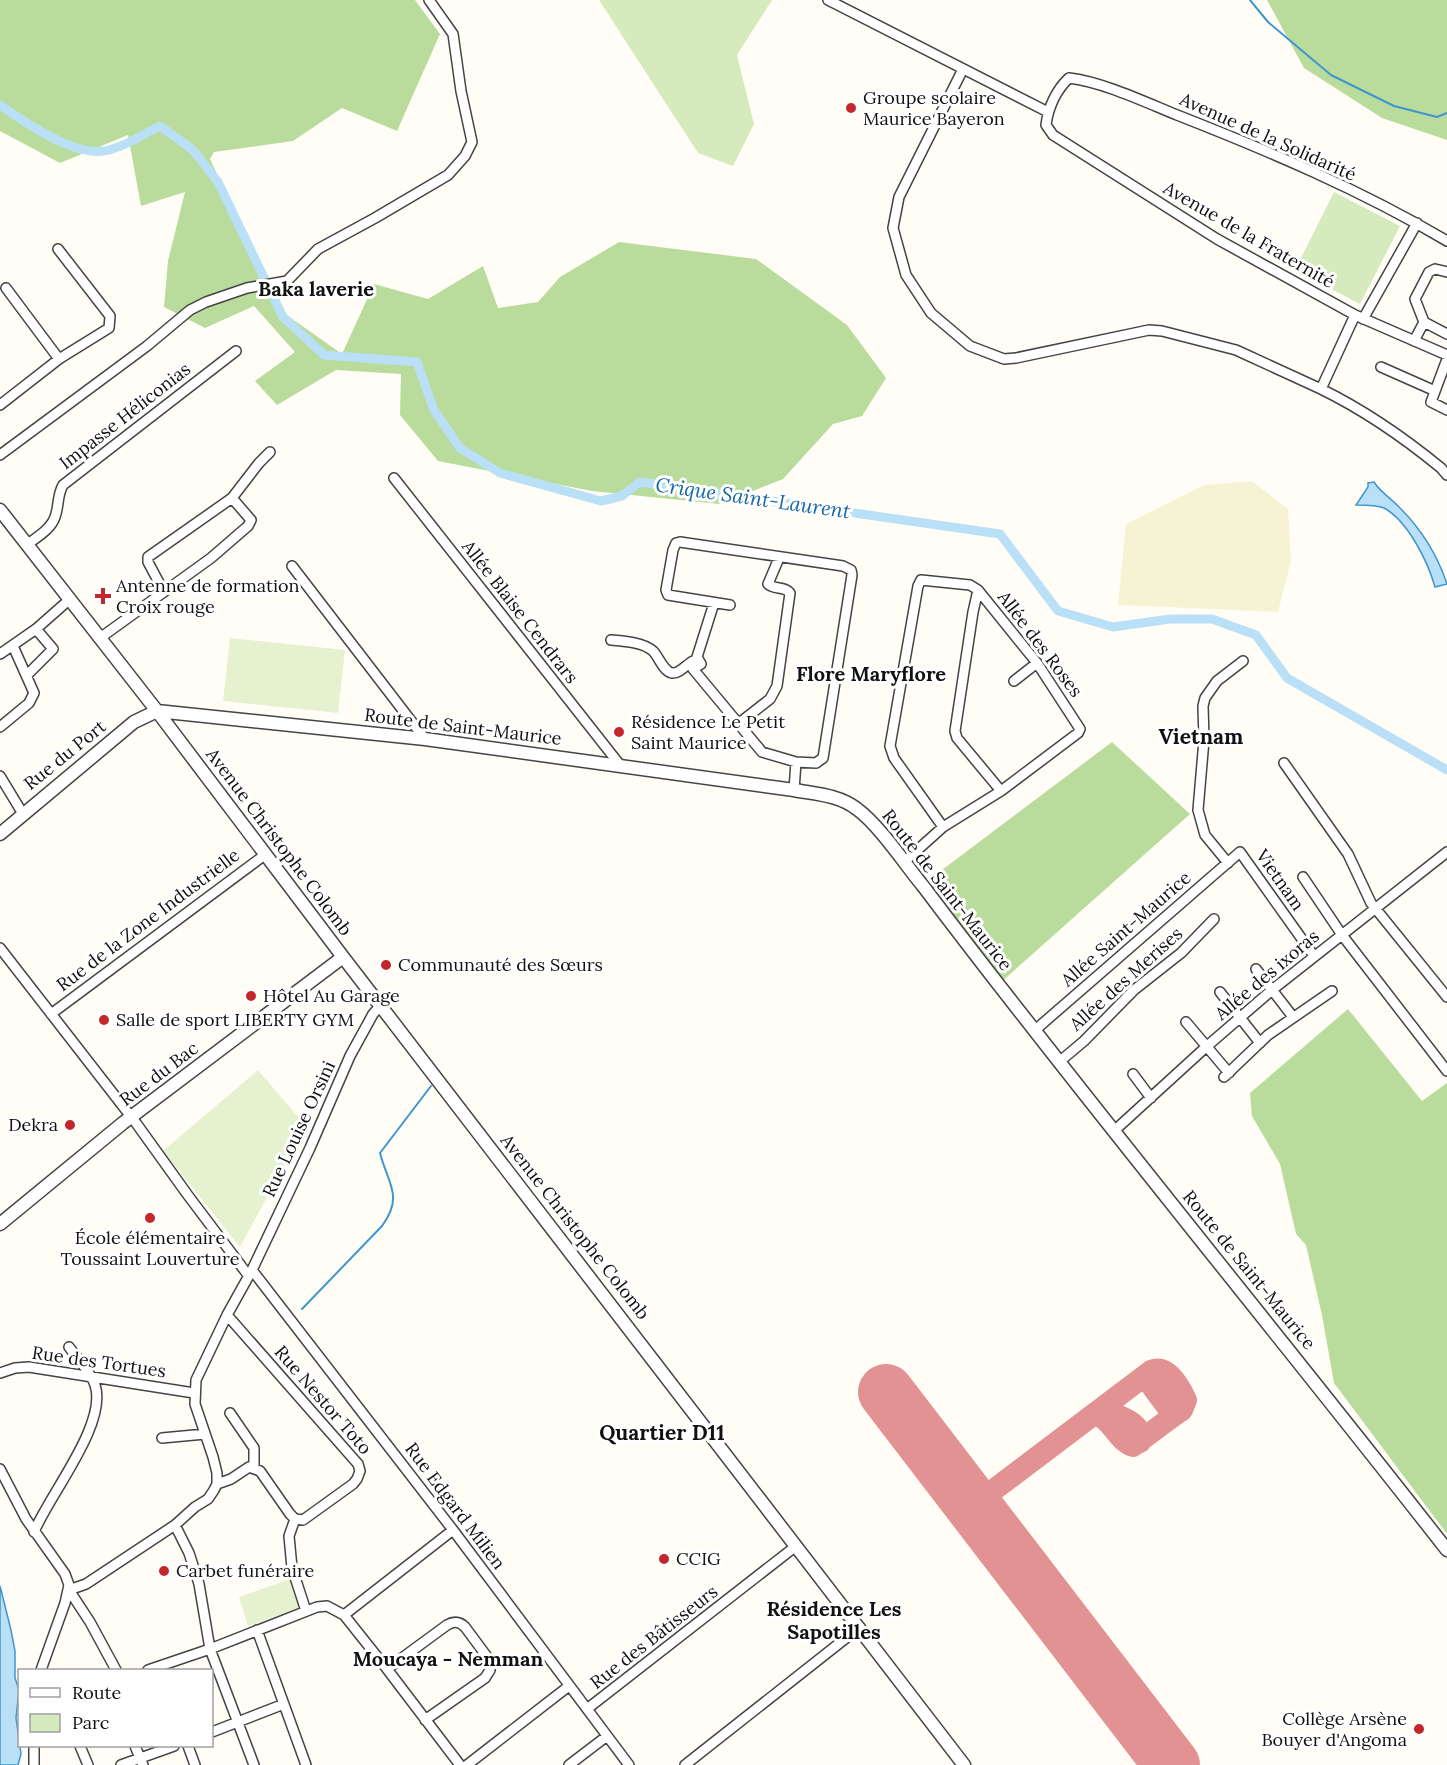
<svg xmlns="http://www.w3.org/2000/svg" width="1447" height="1765" viewBox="0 0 1447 1765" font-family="Lora,serif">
	<rect width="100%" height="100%" fill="#fffdf5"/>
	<!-- farmland -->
	<path fill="#f6f3d4" d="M 1252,481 L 1288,509 L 1291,561 L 1278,612 L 1118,605 L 1126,524 L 1204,485 Z"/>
	<!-- green -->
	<path fill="#d5ebbd" d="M 599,0 L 772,0 L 737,55 L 754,124 L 733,166 L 698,153 Z
		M 1334,192 L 1400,226 L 1360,304 L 1295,270 Z"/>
	<!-- forest -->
	<path fill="#b9dc9c" d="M 0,0 L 415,0 L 440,34 L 397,131 L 342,108 L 293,141 L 214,152 L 210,159 L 281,311 L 342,354 L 374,284 L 428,299 L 483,266 L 498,308 L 538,302 L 560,277 L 619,242 L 756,259 L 847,325 L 886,378 L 862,416 L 833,424 L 783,479 L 720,504 L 592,491 L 438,461 L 400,415 L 401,374 L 336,370 L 277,405 L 255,381 L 295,352 L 254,306 L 205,328 L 164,307 L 168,261 L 185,192 L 141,206 L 128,135 L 60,163 L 0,131 Z
		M 1267,0 L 1447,0 L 1447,140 L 1382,118 L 1304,68 Z
		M 1112,742 L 1190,814 L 999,984 L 922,885 Z
		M 1348,1009 L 1422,1101 L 1447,1083 L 1447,1534 L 1334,1383 L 1322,1315 L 1306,1245 L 1296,1234 L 1280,1164 L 1252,1116 L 1250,1093 Z"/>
	<!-- pitch -->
	<path fill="#e6f2cf" d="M 230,638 L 345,650 L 338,713 L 223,701 Z
		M 258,1070 L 305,1125 L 301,1128 L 303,1131 L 240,1247 L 163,1151 Z
		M 290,1579 L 300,1608 L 248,1626 L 239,1597 Z"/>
	<!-- water -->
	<path fill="#b9e0f7" stroke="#3f96cf" stroke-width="1.5" d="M 1374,482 C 1380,492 1392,499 1400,508 C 1422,530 1437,554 1447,584 L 1435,587 C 1428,562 1408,521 1384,508 C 1377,505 1364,505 1356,505 L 1368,487 L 1368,483 Z
		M 0,1586 L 11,1630 L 15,1651 L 15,1678 L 19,1690 L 16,1718 L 21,1754 L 18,1765 L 0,1765 Z"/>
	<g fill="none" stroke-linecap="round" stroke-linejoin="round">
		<!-- stream -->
		<path stroke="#3f96cf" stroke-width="2" d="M 1250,0 L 1268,22 L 1331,75 L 1394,106 L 1437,117 L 1447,113
			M 302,1309 L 382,1226 C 404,1196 388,1184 380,1153 L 431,1086"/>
		<!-- canal -->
		<path stroke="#b9e0f7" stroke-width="9" d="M 0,105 C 26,123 77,159 109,150 C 126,146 144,134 160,126 L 193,150 L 218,182 L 283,317 L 324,355 L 417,362 L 434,410 L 460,448 L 500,473 L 601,501 L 622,496 L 640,482 L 1000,534 L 1058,611 L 1113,627 L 1170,619 L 1212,619 L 1256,635 L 1287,678 L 1447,770"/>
		<!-- taxiway -->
		<path stroke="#e29292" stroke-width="22" d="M 886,1392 L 892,1385 L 899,1387 L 901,1390 L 908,1420
			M 1107,1411 C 1122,1418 1143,1422 1140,1442
			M 1094,1414 C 1112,1418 1116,1440 1133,1446 L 1176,1414
			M 956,1482 C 967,1493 976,1499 991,1492 L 1151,1371 C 1168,1364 1180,1387 1186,1400 L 1182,1410 L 1176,1414 L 1171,1412 L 1148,1381 L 1141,1379
			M 988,1525 C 984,1512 985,1504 991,1492"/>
		<!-- runway -->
		<path stroke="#e29292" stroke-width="56" d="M 886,1392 L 1172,1765"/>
		<defs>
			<path id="minor" d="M 828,0 L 1048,112
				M 963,69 L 899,197 L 893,228 L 906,275 L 931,313 L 970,346 L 1004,359 L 1016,358 L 1149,330 L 1162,331 L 1236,350 L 1321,389
				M 1447,241 C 1361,190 1269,151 1177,115 C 1145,102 1103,82 1069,78 C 1056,90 1048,108 1046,125 L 1053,135 L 1217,239 L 1355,315 L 1447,355
				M 6,288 L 59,359
				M 1355,315 L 1321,389 C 1366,411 1402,436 1441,468 L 1447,475
				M 1363,319 L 1417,223
				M 1424,322 L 1447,334
				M 1414,341 L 1424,322 L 1415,299 L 1429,272 L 1435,269 L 1447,272
				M 1447,359 L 1431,402 L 1447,410
				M 1381,367 L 1433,390
				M 0,405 L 59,359 L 109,328 L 110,316 L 58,249
				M 0,455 L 147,346 L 190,310 L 206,302 L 247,288 L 287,281 L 318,249 L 375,218 L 448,175 L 465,156 L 472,142 L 461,91 L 453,34 L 429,0
				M 394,478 L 620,765
				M 28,544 C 37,537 51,529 55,517 C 59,507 57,495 63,485 L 236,351
				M 292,566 L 425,739
				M 978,590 L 973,612 L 955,731 L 957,738 L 1001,791
				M 164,592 L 148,562 L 148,557 L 232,498 L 259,463 L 270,452
				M 100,638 L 211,558 L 248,526 L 251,520 L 232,498
				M 611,640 C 623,641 643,642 653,651 C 659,657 663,671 672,673 C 679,674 687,664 693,661 L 701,664
				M 0,654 L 36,629 L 70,599
				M 701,664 L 693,669 L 762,752 L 796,762 L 816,763 L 823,758 L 852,575 L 851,570 L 843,566 L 680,542 L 676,543 L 673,550 L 666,590 L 668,595 L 730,605
				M 701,664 L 697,657 L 714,603
				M 27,675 L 53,649 L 36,629
				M 1014,681 L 1037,663
				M 738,724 L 770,699 L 777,686 L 790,593 C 785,586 774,590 768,584 L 779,558
				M 0,727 L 29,703 L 34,693 L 13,646
				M 1284,763 L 1348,854 L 1371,903 L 1447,997
				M 0,776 L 23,814
				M 794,790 L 796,762
				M 904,862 L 943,827 L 1001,791 L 1078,733 L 1080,729 L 1037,663 L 978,590 L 970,585 L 921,580 L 918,586 L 890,746 L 894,758 L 943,827
				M 1228,863 L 1205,835 L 1198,810 L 1204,740 L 1203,706 L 1205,698 L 1217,681 L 1243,661
				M 1303,877 L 1342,935 L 1447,1071
				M 0,948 L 136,1123 L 187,1194 L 248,1275
				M 1256,969 L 1293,1017
				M 1220,992 L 1260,1043
				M 51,1014 L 266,854
				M 1186,1022 L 1229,1073
				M 1034,1031 L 1240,852 L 1314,956
				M 1059,1062 L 1084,1041 L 1134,990 L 1181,953 L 1214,919
				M 1133,1074 L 1151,1098
				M 1224,1077 L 1268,1035 L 1332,991
				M 1114,1131 L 1206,1047 L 1272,990 L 1447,852
				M 252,1270 L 453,1530 L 629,1765
				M 0,1373 L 15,1368 L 29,1367 L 194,1393
				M 230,1413 L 254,1448 L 254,1468
				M 162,1438 L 205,1434
				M 0,1469 L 26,1519 L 65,1574 L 69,1585 L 65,1603 L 41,1670
				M 217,1484 L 231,1479 L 249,1467 L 260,1471 L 290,1514 L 295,1519 L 303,1520 L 353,1484 L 357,1479 L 360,1471 L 358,1464 L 227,1315
				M 295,1519 L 289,1536 L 292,1568 L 306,1611
				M 175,1525 L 189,1553 L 199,1584 L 210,1649 L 254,1765
				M 34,1532 C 49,1495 108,1424 95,1385 C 91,1372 77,1358 69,1347
				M 344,1615 L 453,1530
				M 257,1630 L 306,1765
				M 387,1669 L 447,1625 C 454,1621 459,1621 465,1627 L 491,1662 L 490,1670 L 485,1678 L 425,1720
				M 116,1670 L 90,1622 L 69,1590 L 86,1584 L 175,1525 L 195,1507 L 208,1499 L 214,1490 L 217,1484 L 217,1473 L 213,1457 L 195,1404 L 196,1380 L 227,1315 L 252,1270 L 310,1148 L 350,1056 L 373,1014 L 381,1005
				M 148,1670 L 210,1649 L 317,1607 L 327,1606 L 344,1615 L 387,1669 L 460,1765
				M 587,1709 L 796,1546
				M 212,1732 L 284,1704
				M 34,1746 L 34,1765
				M 80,1746 L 88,1765
				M 135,1746 L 143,1765
				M 188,1746 L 195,1765
				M 121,1765 L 174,1746
				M 467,1765 L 569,1686
				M 569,1765 L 607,1736
				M 685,1765 L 860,1627"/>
			<path id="tertiary" d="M 0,510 L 157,711 L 343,957 L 964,1765
				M 0,834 L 134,722 L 157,711 L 425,739 L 794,790 C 816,794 839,795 857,809 C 879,825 905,864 923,886 C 960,935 997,983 1035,1031 C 1171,1205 1311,1376 1447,1550
				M 0,1224 L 123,1123 L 343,957"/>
		</defs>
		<!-- minor casing -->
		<use href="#minor" stroke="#444" stroke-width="12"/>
		<!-- tertiary casing -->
		<use href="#tertiary" stroke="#444" stroke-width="15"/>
		<!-- minor -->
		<use href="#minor" stroke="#fff" stroke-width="9"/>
		<!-- tertiary -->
		<use href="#tertiary" stroke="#fff" stroke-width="12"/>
	</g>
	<!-- markers -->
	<g fill="#c4262e" stroke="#fff" stroke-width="2">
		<circle cx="851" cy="108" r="6"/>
		<path d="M100 587h6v6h6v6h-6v6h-6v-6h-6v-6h6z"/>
		<circle cx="619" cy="732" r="6"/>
		<circle cx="386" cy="965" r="6"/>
		<circle cx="251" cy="996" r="6"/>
		<circle cx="104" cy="1020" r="6"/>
		<circle cx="70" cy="1125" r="6"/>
		<circle cx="150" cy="1218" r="6"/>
		<circle cx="664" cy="1559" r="6"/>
		<circle cx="164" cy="1571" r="6"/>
		<circle cx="1419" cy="1729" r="6"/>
	</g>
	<g text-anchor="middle" stroke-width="6" stroke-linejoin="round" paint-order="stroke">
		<!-- poi labels -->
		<g font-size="18" fill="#111" stroke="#fff" text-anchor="start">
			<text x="863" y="104">Groupe scolaire<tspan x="863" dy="21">Maurice Bayeron</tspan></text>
			<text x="116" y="592">Antenne de formation<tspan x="116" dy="21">Croix rouge</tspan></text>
			<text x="631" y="728">Résidence Le Petit<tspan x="631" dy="21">Saint Maurice</tspan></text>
			<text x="398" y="971">Communauté des Sœurs</text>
			<text x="263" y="1002">Hôtel Au Garage</text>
			<text x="116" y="1026">Salle de sport LIBERTY GYM</text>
			<text x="58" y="1131" text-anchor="end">Dekra</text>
			<text x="150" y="1244" text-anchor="middle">École élémentaire<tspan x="150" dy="21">Toussaint Louverture</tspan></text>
			<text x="676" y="1565">CCIG</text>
			<text x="176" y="1577">Carbet funéraire</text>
			<text x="1407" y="1725" text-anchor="end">Collège Arsène<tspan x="1407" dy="21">Bouyer d'Angoma</tspan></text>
		</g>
		<!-- street labels -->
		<g font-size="18" fill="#111" stroke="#fff">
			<text transform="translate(1268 137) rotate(24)" y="6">Avenue de la Solidarité</text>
			<text transform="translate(1249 235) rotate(30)" y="6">Avenue de la Fraternité</text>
			<text transform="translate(125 416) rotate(-38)" y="6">Impasse Héliconias</text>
			<text transform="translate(520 612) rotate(52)" y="6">Allée Blaise Cendrars</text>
			<text transform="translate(1040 644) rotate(53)" y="6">Allée des Roses</text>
			<text transform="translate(463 727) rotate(7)" y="6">Route de Saint-Maurice</text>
			<text transform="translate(65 755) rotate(-39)" y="6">Rue du Port</text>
			<text transform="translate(279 842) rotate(53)" y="6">Avenue Christophe Colomb</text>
			<text transform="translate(1280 880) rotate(55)" y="6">Vietnam</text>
			<text transform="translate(947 890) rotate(52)" y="6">Route de Saint-Maurice</text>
			<text transform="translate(148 920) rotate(-37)" y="6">Rue de la Zone Industrielle</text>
			<text transform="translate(1126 929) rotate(-41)" y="6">Allée Saint-Maurice</text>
			<text transform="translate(1267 975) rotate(-40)" y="6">Allée des ixoras</text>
			<text transform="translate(1126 979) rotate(-42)" y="6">Allée des Merises</text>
			<text transform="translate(159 1074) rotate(-37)" y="6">Rue du Bac</text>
			<text transform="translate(299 1129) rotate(-65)" y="6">Rue Louise Orsini</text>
			<text transform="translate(575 1227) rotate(52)" y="6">Avenue Christophe Colomb</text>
			<text transform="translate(1249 1270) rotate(51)" y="6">Route de Saint-Maurice</text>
			<text transform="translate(99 1362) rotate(8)" y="6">Rue des Tortues</text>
			<text transform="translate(323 1400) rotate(49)" y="6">Rue Nestor Toto</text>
			<text transform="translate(455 1506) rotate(53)" y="6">Rue Edgard Milien</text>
			<text transform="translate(654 1637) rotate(-38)" y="6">Rue des Bâtisseurs</text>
		</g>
		<!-- neighbourhood labels -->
		<g font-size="20" font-weight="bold" fill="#111" stroke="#fff">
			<text x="316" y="296">Baka laverie</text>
			<text x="871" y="681">Flore Maryflore</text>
			<text x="834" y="1616">Résidence Les<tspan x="834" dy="23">Sapotilles</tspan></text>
			<text x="448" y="1666">Moucaya - Nemman</text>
		</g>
		<!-- water labels -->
		<g font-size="20" font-style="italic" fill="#1768a6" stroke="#fff">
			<text transform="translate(753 498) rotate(8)" y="7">Crique Saint-Laurent</text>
		</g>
		<!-- quarter labels -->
		<g font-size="21" font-weight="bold" fill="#111" stroke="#fff">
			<text x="1201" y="744">Vietnam</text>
			<text x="662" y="1440">Quartier D11</text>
		</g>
	</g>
	<!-- legend -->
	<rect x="18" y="1669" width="195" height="78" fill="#ffffff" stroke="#a0a0a0" stroke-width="1.5"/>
	<rect x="30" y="1688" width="30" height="9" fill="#ffffff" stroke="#a0a0a0" stroke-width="1.5"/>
	<text x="72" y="1699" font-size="18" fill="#111111">Route</text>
	<rect x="30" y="1714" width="30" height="18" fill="#d5ebbd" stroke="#a0a0a0" stroke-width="1.5"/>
	<text x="72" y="1729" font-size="18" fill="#111111">Parc</text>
</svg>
